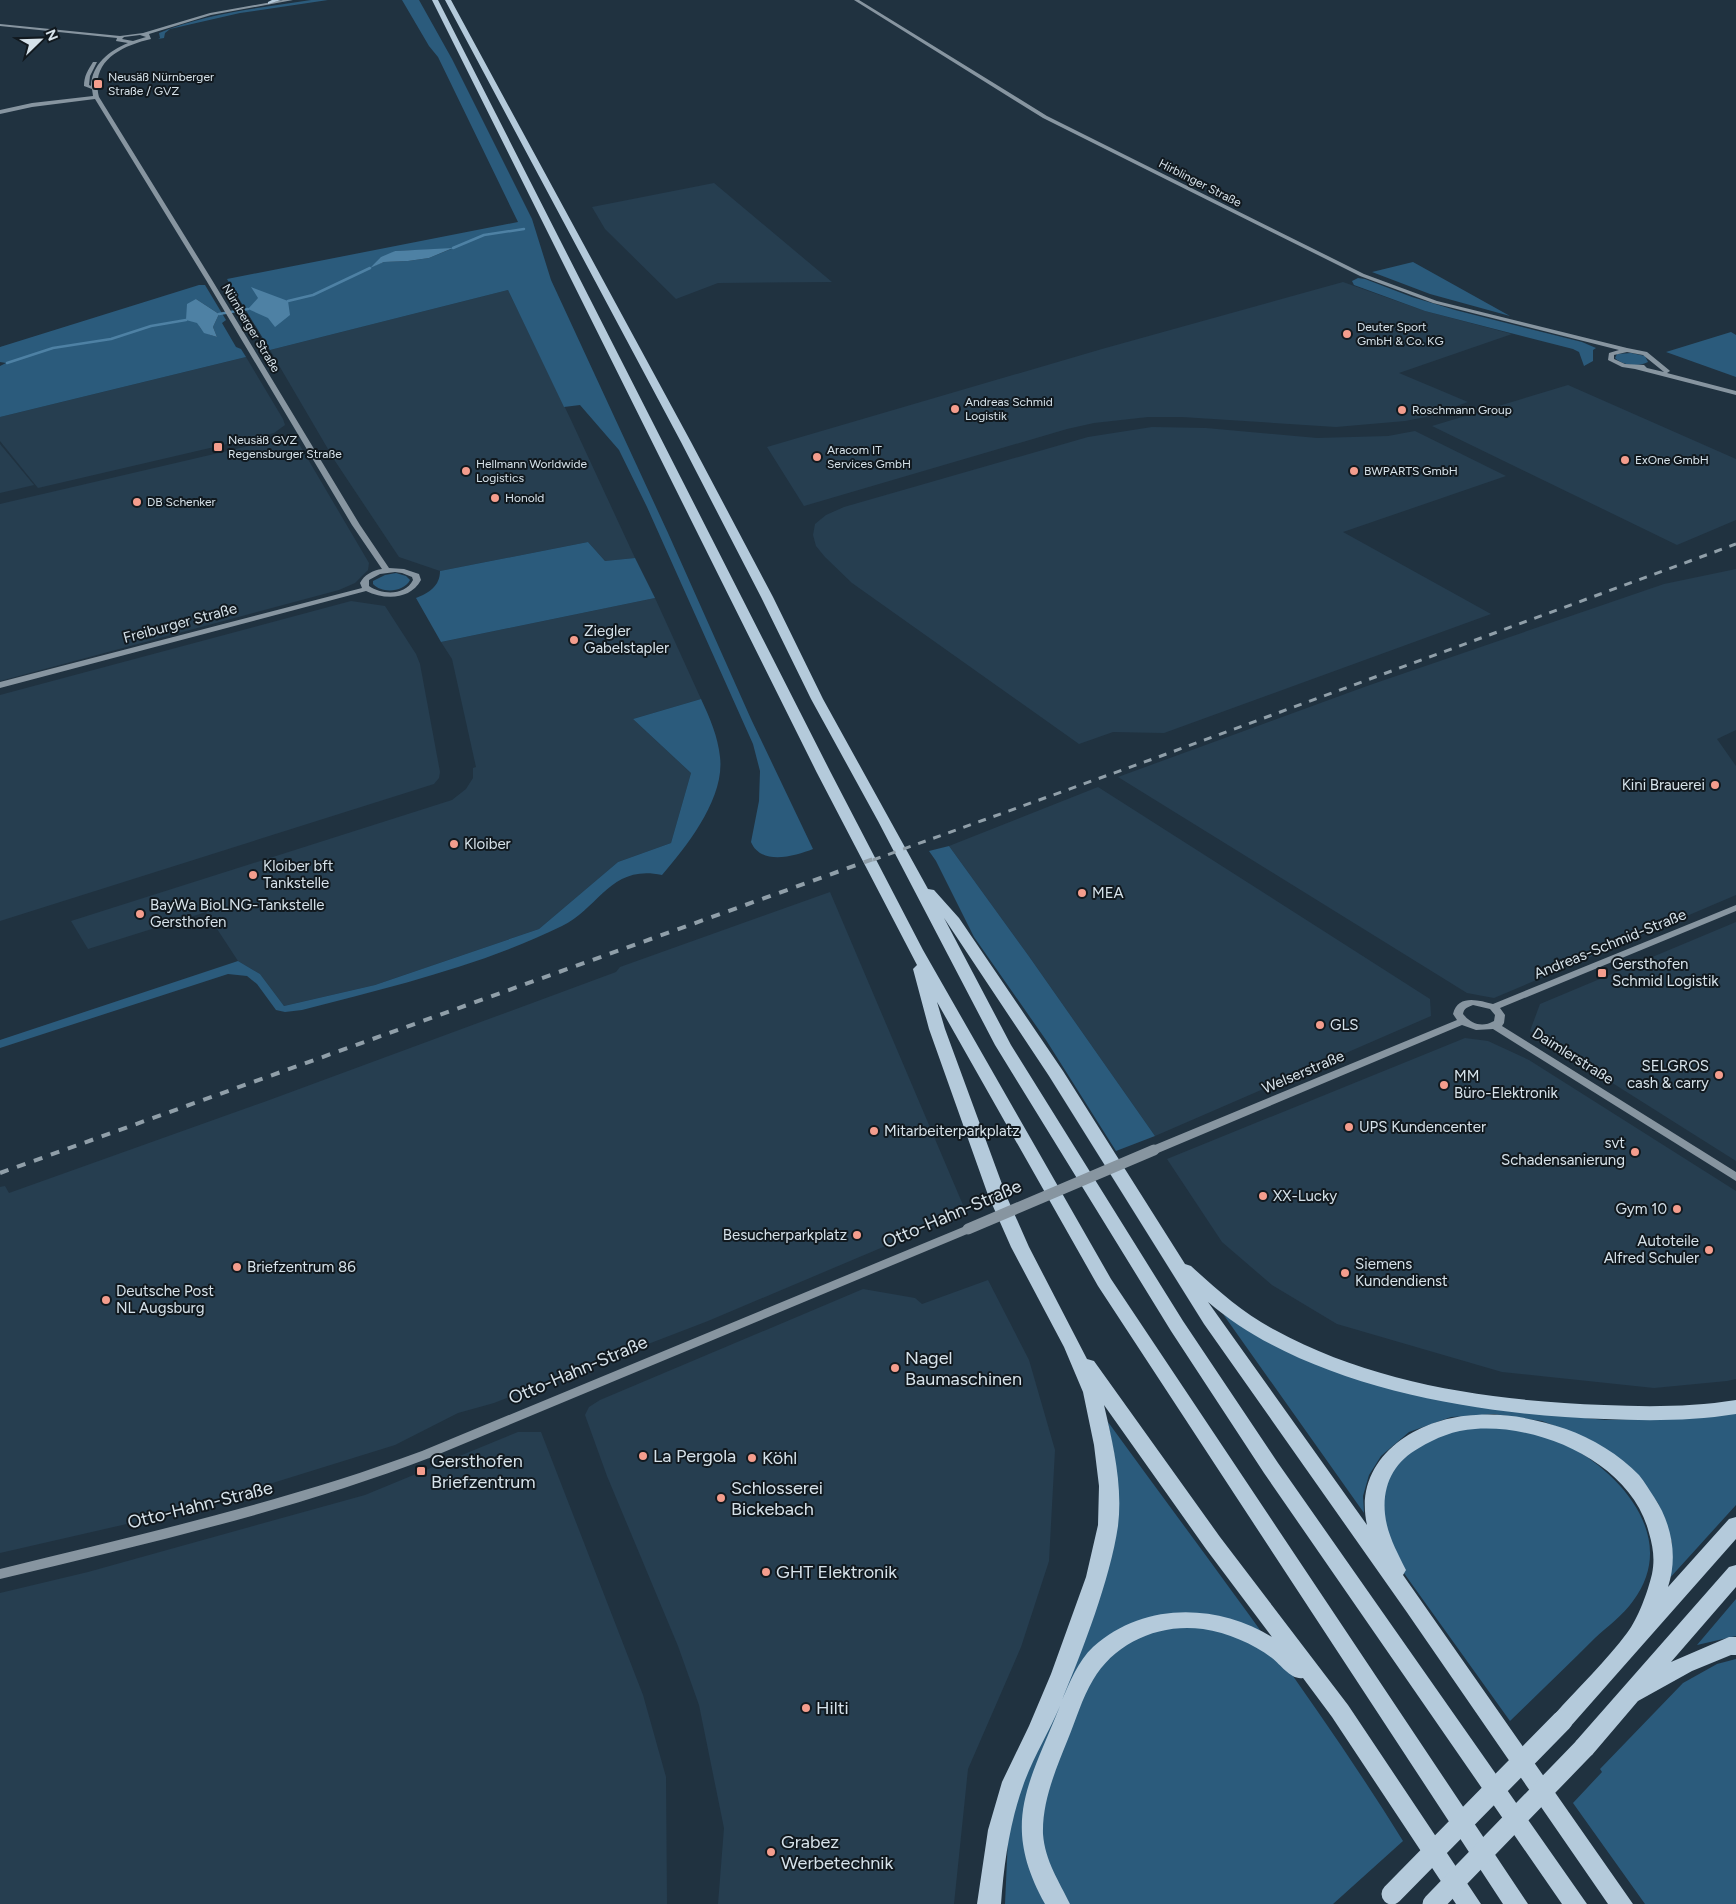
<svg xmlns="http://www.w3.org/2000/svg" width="1736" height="1904" viewBox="0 0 1736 1904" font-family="Figtree,sans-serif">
	<rect width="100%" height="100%" fill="#203240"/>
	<!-- built -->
	<path fill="#263e50" d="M 714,183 L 832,282 L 718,283 L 676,299 L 605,229 L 592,207 Z
		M 1343,282 L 1425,311 L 1512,334 L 1399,373 L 1468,402 L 1426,417 L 1405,421 L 1336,427 L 1182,417 L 1148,417 L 1094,423 L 1067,429 L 804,506 L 767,447 L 1102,349 Z
		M 508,290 L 571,420 L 635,558 L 605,561 L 588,542 L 440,571 L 399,557 L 335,461 L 270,350 Z
		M 246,357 L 283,419 L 285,425 L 274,433 L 38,488 L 0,441 L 0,417 Z
		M 1568,385 L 1736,459 L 1736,520 L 1677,545 L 1432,426 Z
		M 1152,427 L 1206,428 L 1317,438 L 1388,436 L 1415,431 L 1506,476 L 1343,532 L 1491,614 L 1164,733 L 1113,732 L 1079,744 L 852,583 L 825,557 L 816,546 L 813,535 L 815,524 L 826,515 L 844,507 L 1088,437 Z
		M 288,439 L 299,444 L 369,563 L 368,570 L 355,583 L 339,590 L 0,681 L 0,504 L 274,440 Z
		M 0,444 L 34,485 L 0,493 Z
		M 1736,569 L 1736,730 L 1717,739 L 1736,766 L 1736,895 L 1494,998 L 1467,993 L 1118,777 L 1367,686 L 1664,584 Z
		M 655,598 L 701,699 L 633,719 L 691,773 L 671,843 L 618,862 L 539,929 L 375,985 L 284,1006 L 260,974 L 238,961 L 206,912 L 88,949 L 71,921 L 452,800 L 466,789 L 473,778 L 473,768 L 476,767 L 452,659 L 441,642 Z
		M 351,601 L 385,606 L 416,654 L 420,664 L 440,772 L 439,778 L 434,784 L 0,921 L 0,695 Z
		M 1098,787 L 1430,999 L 1431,1016 L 1155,1136 L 1028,955 L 949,846 Z
		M 830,892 L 966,1212 L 708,1321 L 494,1403 L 458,1413 L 395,1445 L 179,1512 L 0,1553 L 0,1187 L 5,1186 L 9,1193 L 264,1102 L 616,972 L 620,967 Z
		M 1736,922 L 1736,1161 L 1530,1031 L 1540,1004 Z
		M 1465,1038 L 1488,1041 L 1529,1060 L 1736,1191 L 1736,1379 L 1727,1381 L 1654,1388 L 1502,1372 L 1337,1324 L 1272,1285 L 1222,1242 L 1167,1159 Z
		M 988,1280 L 1029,1360 L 1055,1450 L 1049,1561 L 1021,1647 L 968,1769 L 954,1904 L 718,1904 L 724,1828 L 699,1705 L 678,1646 L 607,1476 L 585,1415 L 589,1407 L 600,1400 L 863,1289 L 915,1298 L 922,1304 Z
		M 518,1432 L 541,1432 L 643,1695 L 666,1777 L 667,1904 L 0,1904 L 0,1593 L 88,1572 L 365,1495 Z"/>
	<!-- green -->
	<path fill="#2b5b7c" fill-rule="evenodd" d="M 311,0 L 328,0 L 240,13 L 170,29 L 165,33 L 164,38 L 158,39 L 160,38 L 159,33 C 207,13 260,8 311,0 Z
		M 402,0 L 419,0 L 452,59 L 532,219 L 551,280 L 668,533 L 751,719 L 813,849 C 795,856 761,866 751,842 L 759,801 L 760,771 L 753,744 L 647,507 L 619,450 L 580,405 L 564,407 L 508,290 L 270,350 L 227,279 L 518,222 L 438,57 L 429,46 ZM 451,249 L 429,258 L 408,261 L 384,262 L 371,267 L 395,251 Z
		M 1413,262 L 1510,316 L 1430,294 L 1372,272 Z
		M 1358,278 L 1365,279 L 1412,297 L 1455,310 L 1582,342 L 1596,348 L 1593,350 L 1593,361 L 1584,366 L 1579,352 L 1573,349 L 1425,311 L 1354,285 L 1352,281 Z
		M 199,285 L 205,285 L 226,320 L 222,323 L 236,347 L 241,349 L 246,357 L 0,417 L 0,366 L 6,363 L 0,362 L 0,347 ZM 196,299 L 219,314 L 213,327 L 217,337 C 194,331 197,320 196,299 Z
		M 1731,332 L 1736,335 L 1736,377 L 1666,352 Z
		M 1631,353 L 1645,356 L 1648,362 C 1639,367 1623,366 1615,358 L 1617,354 Z
		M 588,542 L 605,561 L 635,558 L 655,598 L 441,642 L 416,598 C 429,593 440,586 440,571 Z
		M 396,573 L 406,576 L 410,580 C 404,592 382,594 373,584 L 373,581 L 385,575 Z
		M 701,699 C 710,718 718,737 720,757 C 725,798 687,846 662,875 C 611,864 600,907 562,926 C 480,966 390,987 302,1010 L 285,1012 L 276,1010 L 257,984 L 247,976 L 228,974 L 0,1048 L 0,1040 L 238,961 L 260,974 L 284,1006 L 375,985 L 539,929 L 618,862 L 671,843 L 691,773 L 633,719 Z
		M 949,846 L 1028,955 L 1155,1136 L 1116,1151 L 1046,1040 L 974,937 L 936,861 L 929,851 Z
		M 1223,1314 L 1263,1339 L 1318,1364 L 1501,1410 L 1606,1420 L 1691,1418 L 1736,1413 L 1736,1505 L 1668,1580 L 1672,1542 L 1658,1503 L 1630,1468 L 1589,1439 L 1542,1421 L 1494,1414 L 1451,1417 L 1409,1432 L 1381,1456 L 1369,1475 L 1363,1496 L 1364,1513 Z
		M 1108,1422 C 1208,1560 1313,1696 1403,1841 L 1333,1904 L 1005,1904 L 1008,1838 L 1020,1788 L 1076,1649 L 1115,1459 Z
		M 1480,1425 C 1510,1428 1541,1431 1569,1446 C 1623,1475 1679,1540 1633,1601 C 1623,1615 1607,1627 1595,1638 C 1567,1666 1539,1693 1510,1721 L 1406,1576 L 1383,1542 L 1384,1474 L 1407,1449 L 1440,1432 Z
		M 1736,1599 L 1736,1636 L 1697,1645 Z
		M 1736,1659 L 1736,1904 L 1645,1904 L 1573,1803 L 1602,1772 L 1600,1769 L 1683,1683 L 1717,1664 Z"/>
	<!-- water -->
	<path fill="#4e81a4" d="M 453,248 L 429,258 L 408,261 L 384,262 L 370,268 L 381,257 L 395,251 Z
		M 251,287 L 288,301 L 290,315 L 275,327 L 268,318 L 248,309 L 258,298 Z
		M 196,299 L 219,314 L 213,327 L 217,337 L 204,333 L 197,323 L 186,320 L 187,304 Z"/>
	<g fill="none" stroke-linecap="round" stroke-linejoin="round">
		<!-- stream -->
		<path stroke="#4e81a4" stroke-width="2.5" d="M 453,248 L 484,235 L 524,229
			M 288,301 L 313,295 L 370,268
			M 219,314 L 248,309
			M 7,363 L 53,348 L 111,339 L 151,326 L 186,320"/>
		<!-- secondary -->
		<path fill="#8795a0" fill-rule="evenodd" d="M 283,0 L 293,0 L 211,15 L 149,34 L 151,39 C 121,46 90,61 99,97 L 212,280 L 360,525 L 389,568 L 404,569 L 419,574 L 421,580 C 410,600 385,600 366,591 L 0,688 L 0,682 L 362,588 L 360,583 C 364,575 373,570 382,569 L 352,525 L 206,280 L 95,99 L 32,107 L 0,114 L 0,110 L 32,103 L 93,96 L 92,89 L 84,86 C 84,76 88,70 93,62 L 97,62 L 90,76 L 89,85 L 91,86 C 92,64 109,51 128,43 L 116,41 L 117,38 L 0,26 L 0,24 L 120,36 L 143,33 L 210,13 ZM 140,35 L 146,37 L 133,41 L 122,39 L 124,37 ZM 395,572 L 402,573 L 412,577 L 413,580 C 405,596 382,595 369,586 L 369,580 L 380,574 Z
			M 854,0 L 859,0 L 1047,116 L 1364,274 L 1437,301 L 1627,348 L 1647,352 L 1669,370 L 1670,371 L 1667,373 L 1736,391 L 1736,395 L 1635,369 L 1622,367 L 1608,360 L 1609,353 L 1619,350 L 1433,303 L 1360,276 L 1043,118 ZM 1627,352 L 1643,355 L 1664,372 L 1647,368 L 1644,365 L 1625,364 L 1614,359 L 1614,355 Z
			M 1736,905 L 1736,911 L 1500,1008 L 1505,1015 L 1504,1023 L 1502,1026 L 1736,1172 L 1736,1181 L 1493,1029 L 1476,1030 L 1462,1025 L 1158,1153 L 1150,1153 L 1148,1150 L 1150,1147 L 1457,1020 L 1453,1014 C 1458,994 1478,1000 1493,1004 ZM 1473,1005 L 1490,1009 L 1495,1015 L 1494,1021 C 1482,1028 1471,1024 1463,1014 C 1464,1008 1468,1007 1473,1005 Z
			M 968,1225 L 972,1226 L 974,1229 L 972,1232 L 432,1457 C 291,1511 146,1544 0,1579 L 0,1569 C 142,1534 285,1502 422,1451 Z"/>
		<!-- highway -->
		<path fill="#b4cadb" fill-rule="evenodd" d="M 272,0 L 281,0 L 268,4 L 268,2 Z
			M 432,0 L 438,0 L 831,773 L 923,950 L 1111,1279 L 1528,1904 L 1503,1904 L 1098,1286 L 937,1002 L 945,1029 L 1006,1195 L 1029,1247 L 1087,1359 L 1094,1361 L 1220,1537 L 1348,1705 L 1481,1904 L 1456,1904 L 1332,1717 L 1303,1678 C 1291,1680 1281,1665 1272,1658 C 1252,1643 1228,1633 1203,1629 C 1160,1623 1115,1642 1093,1680 C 1082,1698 1076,1720 1068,1739 C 1056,1769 1042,1801 1043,1834 C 1045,1861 1059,1881 1070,1904 L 1045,1904 C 1000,1823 1029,1784 1060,1706 C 1049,1732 1034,1756 1024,1783 C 1010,1821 1004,1863 1001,1904 L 977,1904 L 988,1830 L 1002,1782 L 1029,1726 L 1051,1674 L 1086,1577 L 1098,1525 L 1099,1486 L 1094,1445 L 1083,1392 L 1064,1347 L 1011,1247 L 988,1195 L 929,1029 L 913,969 L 917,965 L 817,773 ZM 1104,1405 L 1206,1549 L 1272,1637 C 1216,1603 1143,1602 1093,1647 C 1078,1661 1070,1682 1062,1700 C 1083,1649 1110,1580 1118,1526 C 1123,1485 1113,1444 1104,1405 Z
			M 445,0 L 451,0 L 691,442 L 773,597 L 823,699 L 928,889 L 934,890 L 959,918 L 1063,1071 L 1185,1264 L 1191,1266 C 1217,1290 1243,1313 1275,1330 C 1373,1384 1493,1401 1604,1405 C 1648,1407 1692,1407 1736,1400 L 1736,1414 C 1692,1421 1648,1421 1604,1419 C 1477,1415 1307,1387 1208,1302 L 1367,1525 C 1352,1458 1417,1417 1476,1415 C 1506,1413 1537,1419 1566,1429 C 1592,1438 1620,1455 1639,1475 C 1645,1482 1649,1490 1654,1497 C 1672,1524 1678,1557 1668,1587 L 1729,1519 L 1736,1517 L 1736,1539 L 1570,1727 L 1562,1730 L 1554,1727 L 1551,1721 L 1554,1715 C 1577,1689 1607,1660 1627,1633 C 1638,1619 1648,1591 1652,1574 C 1655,1559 1653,1547 1649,1533 C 1632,1464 1542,1424 1475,1429 C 1454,1430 1436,1438 1419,1448 C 1394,1462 1382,1485 1385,1514 C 1387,1534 1397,1552 1406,1570 L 1403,1575 L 1633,1904 L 1608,1904 L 1406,1611 L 1204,1324 L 1049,1076 L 944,918 L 1011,1045 L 1183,1321 L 1278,1463 L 1587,1904 L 1562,1904 L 1264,1473 L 1171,1331 L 995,1045 L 878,821 L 811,699 L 761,597 L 681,442 Z
			M 1736,1565 L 1736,1587 L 1671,1662 L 1729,1637 L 1736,1637 L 1736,1655 L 1731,1655 L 1692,1671 L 1638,1701 L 1592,1755 L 1584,1757 L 1576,1755 L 1573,1748 L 1576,1741 L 1729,1567 Z"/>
		<!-- rail-far1 -->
		<path stroke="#909fa9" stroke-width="3" stroke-dasharray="8 8" stroke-linecap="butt" d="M 873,860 L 1161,756 L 1736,544"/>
		<!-- rail -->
		<path stroke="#909fa9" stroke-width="4" stroke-dasharray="9 9" stroke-linecap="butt" d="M 0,1173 L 876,858"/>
		<!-- secondary-bridge -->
		<path stroke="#8795a0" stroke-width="11" d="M 968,1229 L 1154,1150"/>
		<!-- highway-bridge -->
		<path stroke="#b4cadb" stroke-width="21" d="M 1392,1894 L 1562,1721
			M 1433,1904 L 1584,1748"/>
	</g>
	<!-- markers -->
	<g fill="#f49d8d" stroke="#11191f" stroke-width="2">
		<rect x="93" y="79" width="10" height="10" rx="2.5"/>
		<circle cx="1347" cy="334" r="5"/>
		<circle cx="955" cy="409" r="5"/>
		<circle cx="1402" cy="410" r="5"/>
		<rect x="213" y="442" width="10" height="10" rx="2.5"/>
		<circle cx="817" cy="457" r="5"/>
		<circle cx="1625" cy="460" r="5"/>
		<circle cx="466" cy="471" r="5"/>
		<circle cx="1354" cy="471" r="5"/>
		<circle cx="495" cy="498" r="5"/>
		<circle cx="137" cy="502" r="5"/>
		<circle cx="574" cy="640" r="5"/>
		<circle cx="1715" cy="785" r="5"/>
		<circle cx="454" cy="844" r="5"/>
		<circle cx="253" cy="875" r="5"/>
		<circle cx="1082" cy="893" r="5"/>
		<circle cx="140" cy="914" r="5"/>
		<rect x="1597" y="968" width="10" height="10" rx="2.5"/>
		<circle cx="1320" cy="1025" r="5"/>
		<circle cx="1719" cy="1075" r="5"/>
		<circle cx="1444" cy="1085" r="5"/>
		<circle cx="1349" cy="1127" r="5"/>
		<circle cx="874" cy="1131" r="5"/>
		<circle cx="1635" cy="1152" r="5"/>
		<circle cx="1263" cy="1196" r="5"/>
		<circle cx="1677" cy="1209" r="5"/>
		<circle cx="857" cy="1235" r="5"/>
		<circle cx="1709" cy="1250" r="5"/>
		<circle cx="237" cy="1267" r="5"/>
		<circle cx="1345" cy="1273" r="5"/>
		<circle cx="106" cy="1300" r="5"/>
		<circle cx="895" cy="1368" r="5"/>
		<circle cx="643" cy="1456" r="5"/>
		<circle cx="752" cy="1458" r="5"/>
		<rect x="416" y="1466" width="10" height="10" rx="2.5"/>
		<circle cx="721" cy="1498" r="5"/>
		<circle cx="766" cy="1572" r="5"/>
		<circle cx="806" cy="1708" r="5"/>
		<circle cx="771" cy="1852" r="5"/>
	</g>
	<g text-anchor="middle" stroke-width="4" stroke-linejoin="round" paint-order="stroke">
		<!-- far-poi labels -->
		<g font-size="12" fill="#d6e2ea" stroke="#11191f" text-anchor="start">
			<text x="108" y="81">Neusäß Nürnberger<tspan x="108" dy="14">Straße / GVZ</tspan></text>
			<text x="1357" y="331">Deuter Sport<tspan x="1357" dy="14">GmbH &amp; Co. KG</tspan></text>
			<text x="965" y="406">Andreas Schmid<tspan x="965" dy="14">Logistik</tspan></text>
			<text x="1412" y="414">Roschmann Group</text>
			<text x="228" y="444">Neusäß GVZ<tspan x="228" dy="14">Regensburger Straße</tspan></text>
			<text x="827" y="454">Aracom IT<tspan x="827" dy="14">Services GmbH</tspan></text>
			<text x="1635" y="464">ExOne GmbH</text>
			<text x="476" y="468">Hellmann Worldwide<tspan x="476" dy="14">Logistics</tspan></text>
			<text x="1364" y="475">BWPARTS GmbH</text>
			<text x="505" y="502">Honold</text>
			<text x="147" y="506">DB Schenker</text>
		</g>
		<!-- far-street labels -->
		<g font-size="12" fill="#d6e2ea" stroke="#11191f">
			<text transform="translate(1200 183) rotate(27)" y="4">Hirblinger Straße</text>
			<text transform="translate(251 328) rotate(59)" y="4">Nürnberger Straße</text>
		</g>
		<!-- street labels -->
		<g font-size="15" fill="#d6e2ea" stroke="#11191f">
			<text transform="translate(180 623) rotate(-15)" y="5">Freiburger Straße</text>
			<text transform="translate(1610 944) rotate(-22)" y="5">Andreas-Schmid-Straße</text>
			<text transform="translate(1573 1056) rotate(32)" y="5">Daimlerstraße</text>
			<text transform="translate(1303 1072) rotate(-23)" y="5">Welserstraße</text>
		</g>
		<!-- poi labels -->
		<g font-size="15" fill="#d6e2ea" stroke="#11191f" text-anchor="start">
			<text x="584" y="636">Ziegler<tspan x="584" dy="17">Gabelstapler</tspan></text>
			<text x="1705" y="790" text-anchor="end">Kini Brauerei</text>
			<text x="464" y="849">Kloiber</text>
			<text x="263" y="871">Kloiber bft<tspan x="263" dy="17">Tankstelle</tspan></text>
			<text x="1092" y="898">MEA</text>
			<text x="150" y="910">BayWa BioLNG-Tankstelle<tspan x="150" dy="17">Gersthofen</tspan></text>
			<text x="1612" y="969">Gersthofen<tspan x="1612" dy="17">Schmid Logistik</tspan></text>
			<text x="1330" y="1030">GLS</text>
			<text x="1709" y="1071" text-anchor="end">SELGROS<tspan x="1709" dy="17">cash &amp; carry</tspan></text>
			<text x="1454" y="1081">MM<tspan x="1454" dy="17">Büro-Elektronik</tspan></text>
			<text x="1359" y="1132">UPS Kundencenter</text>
			<text x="884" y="1136">Mitarbeiterparkplatz</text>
			<text x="1625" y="1148" text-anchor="end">svt<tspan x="1625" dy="17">Schadensanierung</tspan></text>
			<text x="1273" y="1201">XX-Lucky</text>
			<text x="1667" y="1214" text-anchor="end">Gym 10</text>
			<text x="847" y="1240" text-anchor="end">Besucherparkplatz</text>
			<text x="1699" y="1246" text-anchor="end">Autoteile<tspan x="1699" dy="17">Alfred Schuler</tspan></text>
			<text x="1355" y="1269">Siemens<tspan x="1355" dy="17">Kundendienst</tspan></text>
			<text x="247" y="1272">Briefzentrum 86</text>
			<text x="116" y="1296">Deutsche Post<tspan x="116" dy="17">NL Augsburg</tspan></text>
		</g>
		<!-- near-street labels -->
		<g font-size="18" fill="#d6e2ea" stroke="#11191f">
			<text transform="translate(952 1214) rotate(-23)" y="6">Otto-Hahn-Straße</text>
			<text transform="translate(578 1370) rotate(-23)" y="6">Otto-Hahn-Straße</text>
			<text transform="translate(200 1505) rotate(-14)" y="6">Otto-Hahn-Straße</text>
		</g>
		<!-- near-poi labels -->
		<g font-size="18" fill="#d6e2ea" stroke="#11191f" text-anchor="start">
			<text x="905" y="1364">Nagel<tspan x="905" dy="21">Baumaschinen</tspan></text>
			<text x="653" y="1462">La Pergola</text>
			<text x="762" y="1464">Köhl</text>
			<text x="431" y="1467">Gersthofen<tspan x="431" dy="21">Briefzentrum</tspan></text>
			<text x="731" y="1494">Schlosserei<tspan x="731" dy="21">Bickebach</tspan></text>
			<text x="776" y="1578">GHT Elektronik</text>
			<text x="816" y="1714">Hilti</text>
			<text x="781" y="1848">Grabez<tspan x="781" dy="21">Werbetechnik</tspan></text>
		</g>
	</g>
	<!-- north arrow -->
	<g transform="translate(40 40) rotate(67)" stroke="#11191f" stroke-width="4" paint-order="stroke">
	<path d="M0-4L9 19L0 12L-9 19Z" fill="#d6e2ea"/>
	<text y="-8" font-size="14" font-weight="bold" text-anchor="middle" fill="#d6e2ea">N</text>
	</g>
</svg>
